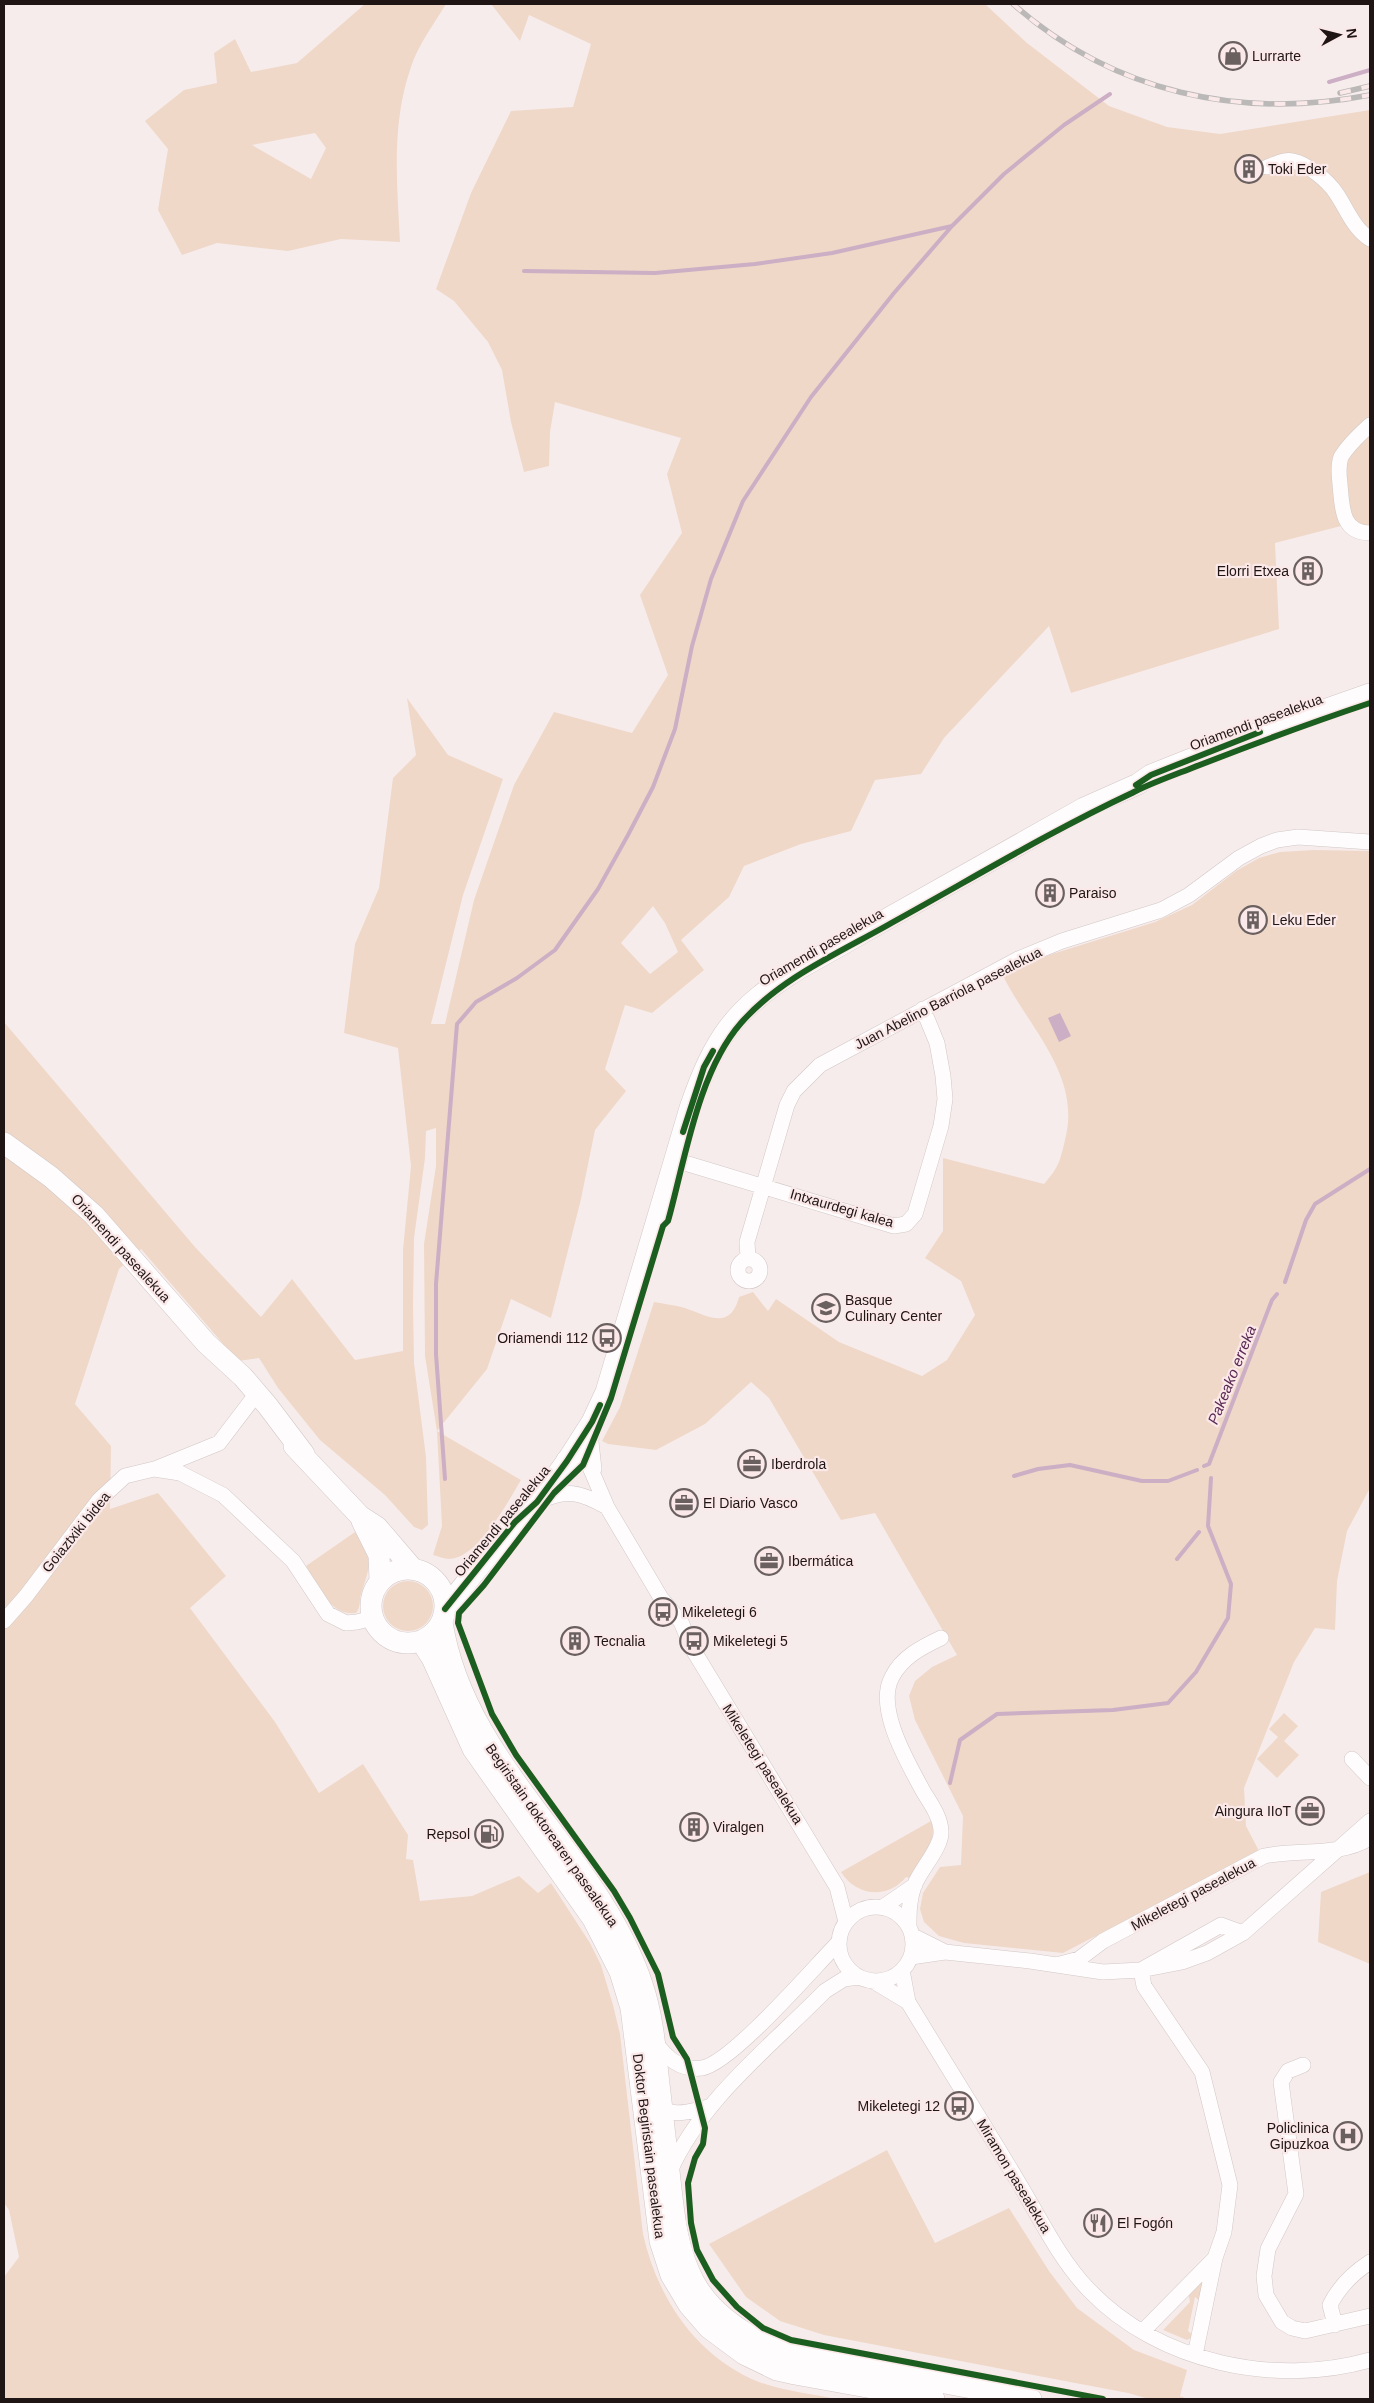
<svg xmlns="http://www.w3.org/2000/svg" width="1374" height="2403" viewBox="0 0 1374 2403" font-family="Arial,sans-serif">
	<rect width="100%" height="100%" fill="#f7ecec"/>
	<!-- green -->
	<path fill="#efd8c8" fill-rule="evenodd" d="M 365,4 L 446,4 C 434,24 418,45 411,67 C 391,124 397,183 400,242 L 341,239 L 288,251 L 217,243 L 182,255 L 158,210 L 168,149 L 145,121 L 184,90 L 217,83 L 214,53 L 235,39 L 251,72 L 297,63 ZM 315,133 L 326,148 L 311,179 L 252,145 Z
		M 491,4 L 985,4 L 1027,43 L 1109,106 L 1167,127 L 1220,134 L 1370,110 L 1370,527 L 1341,526 L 1275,543 L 1279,629 L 1071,693 L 1049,626 L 944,738 L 921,774 L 875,780 L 851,831 L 801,844 L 744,866 L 729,897 L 681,940 L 704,970 L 652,1013 L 625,1005 L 605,1069 L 626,1091 L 595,1130 L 581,1199 L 551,1318 L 511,1299 L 487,1369 L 437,1431 L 521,1480 C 508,1502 477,1559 449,1559 C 444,1559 438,1556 433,1555 L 442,1526 L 437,1431 L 425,1356 L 424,1244 L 436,1166 L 436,1128 L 426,1131 L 425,1158 L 414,1238 L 413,1306 L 414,1363 L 426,1457 L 428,1525 L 422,1530 L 414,1527 L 385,1495 L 320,1440 L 278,1388 L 259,1358 L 238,1361 L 141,1249 L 119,1269 L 75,1404 L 111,1446 L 110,1509 L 158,1493 L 226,1576 L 190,1608 L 275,1722 L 319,1793 L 363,1764 L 408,1835 L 406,1859 L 413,1860 L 420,1901 L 472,1896 L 519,1876 L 538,1893 L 551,1883 L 590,1943 L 601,1965 L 613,2005 L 620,2034 L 643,2234 C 657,2297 696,2357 759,2382 C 783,2391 812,2394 837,2399 L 4,2399 L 4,2277 L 19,2257 L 9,2210 L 4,2203 L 4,1022 L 195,1247 L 261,1317 L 292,1279 L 355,1360 L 403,1351 L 403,1250 L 411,1166 L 398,1048 L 344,1033 L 355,944 L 379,888 L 393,778 L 416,755 L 407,698 L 448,755 L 503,779 L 463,895 L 431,1024 L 445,1024 L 474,900 L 514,785 L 554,712 L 632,733 L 668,675 L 640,595 L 682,533 L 667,474 L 681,438 L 555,402 L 550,432 L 549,466 L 524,472 L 511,422 L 502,370 L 488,342 L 454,301 L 436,289 L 471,193 L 511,111 L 573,107 L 591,44 L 529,15 L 520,41 ZM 653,906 L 665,923 L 678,952 L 650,974 L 621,943 Z
		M 1313,850 L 1370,851 L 1370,1488 L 1347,1531 L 1337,1581 L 1335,1630 L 1315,1628 L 1294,1662 L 1244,1788 L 1246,1826 L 1259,1851 L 1063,1953 L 964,1943 L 939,1936 L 924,1922 L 920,1909 L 923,1893 L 940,1867 L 961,1865 L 963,1816 L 915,1720 L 909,1696 L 915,1681 L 932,1667 L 957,1655 L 875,1513 L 841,1520 L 769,1398 L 751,1382 L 705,1424 L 656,1450 L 608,1444 L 602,1441 L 620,1407 L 654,1302 C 664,1304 675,1305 685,1308 C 708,1316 730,1331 739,1297 L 753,1292 L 768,1311 L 776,1299 L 839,1342 L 922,1376 L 947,1360 L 975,1315 L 961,1281 L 925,1258 L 943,1231 L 943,1158 L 1044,1184 C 1059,1167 1060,1161 1065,1140 C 1082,1076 1029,1028 1003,976 L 1049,955 L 1155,922 L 1192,905 L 1236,871 L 1259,858 L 1280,852 Z
		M 355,1532 C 377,1554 369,1568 361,1594 C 359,1601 361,1607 356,1613 C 329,1616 319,1586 306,1566 Z
		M383 1606a25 25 0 1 1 50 0a25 25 0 1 1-50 0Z
		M 1284,1713 L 1298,1726 L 1284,1741 L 1299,1755 L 1277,1778 L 1257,1759 L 1278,1737 L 1269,1729 Z
		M 931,1821 C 939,1841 920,1861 909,1878 L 906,1877 C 887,1900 856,1896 841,1872 Z
		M 1370,1872 L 1370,1964 L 1318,1942 L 1321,1892 Z
		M 887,2150 L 935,2243 L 1009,2208 L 1049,2271 L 1077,2308 L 1134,2350 L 1187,2370 L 1180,2396 L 1188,2399 L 1149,2399 L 1128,2393 L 824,2335 L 780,2321 L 746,2297 L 709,2244 Z
		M 1205,2279 L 1201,2302 L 1195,2297 L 1188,2331 L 1194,2336 L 1187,2340 L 1163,2330 L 1190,2302 L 1188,2292 Z"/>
	<!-- water -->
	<path fill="#ccaec5" d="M 1060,1013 L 1071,1036 L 1059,1042 L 1048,1018 Z"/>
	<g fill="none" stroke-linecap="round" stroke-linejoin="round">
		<!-- stream -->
		<path stroke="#ccaec5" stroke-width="4" d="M 1329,82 L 1370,70
			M 524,271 L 655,273 L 755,264 L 832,253 L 952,226
			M 1285,1282 L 1306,1220 L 1315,1204 L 1370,1169
			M 1204,1466 L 1209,1464 L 1272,1300 L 1277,1294
			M 1014,1476 L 1038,1469 L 1070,1465 L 1142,1481 L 1168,1481 L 1197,1470
			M 445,1479 L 436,1354 L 436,1284 L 457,1024 L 476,1002 L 517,978 L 555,950 L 598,889 L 628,835 L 653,787 L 675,729 L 692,646 L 711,579 L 743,501 L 811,397 L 894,293 L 952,226 L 1004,174 L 1064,125 L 1110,94
			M 1177,1559 L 1199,1532
			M 950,1783 L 960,1740 L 997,1714 L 1113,1710 L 1168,1703 L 1196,1672 L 1228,1618 L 1231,1584 L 1208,1526 L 1211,1478"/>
		<defs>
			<path id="street" d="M 1267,167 C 1276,164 1284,159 1293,161 C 1308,164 1328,181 1336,193 C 1347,209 1353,228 1370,239
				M 1370,425 C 1360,434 1348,445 1341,457 C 1338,465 1339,476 1340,484 C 1342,506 1341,533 1370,533
				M 675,1160 L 894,1226 L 906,1224 L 915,1214 L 941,1126 L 945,1099 L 943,1076 L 937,1043 L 923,1009
				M 748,1258 L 747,1242 L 787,1105 L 794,1091 L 820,1065 L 1018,959 L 1062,941 L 1161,910 L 1189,895 L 1239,858 L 1261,846 L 1277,840 L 1298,837 L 1370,842
				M738 1270a11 11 0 1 1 22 0a11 11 0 1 1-22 0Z
				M 592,1422 L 591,1442 L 594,1469
				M 564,1459 L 576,1454 L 586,1458 L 607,1507 L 661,1598 L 681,1622 L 692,1648 L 837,1887 L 846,1922
				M 155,1469 L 219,1443 L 251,1401
				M 538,1502 C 566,1488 580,1492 607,1507
				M 4,1621 L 26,1596 L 99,1500 L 125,1476 L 154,1469 L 180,1473 L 223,1495 L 293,1561 L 328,1614 L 346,1623 L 357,1622 L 372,1618
				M 1352,1759 L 1370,1778
				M 883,1907 L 915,1885
				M839 1944a37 37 0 1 1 74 0a37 37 0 1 1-74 0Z
				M 909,1927 C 909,1912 909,1900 914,1886 C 920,1870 942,1847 941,1832 C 941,1817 930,1803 923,1791 C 908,1763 875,1708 892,1677 C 902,1657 922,1647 941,1638
				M 913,1936 L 945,1952
				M 911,1957 L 945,1952 L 1030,1961 L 1103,1972 L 1141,1970 L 1182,1962 L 1207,1953 L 1243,1933 L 1370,1821
				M 1060,1964 L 1079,1959 L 1103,1941 L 1264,1856 C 1299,1849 1338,1857 1370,1838
				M 902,1970 L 908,2002 C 944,2061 981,2120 1017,2180 C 1039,2216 1059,2259 1089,2290 C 1159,2363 1275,2387 1370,2360
				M 873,1981 L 908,2002
				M 654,2041 C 666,2057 680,2071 702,2068 C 732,2063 814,1967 839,1942
				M 1303,2065 L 1288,2071 L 1281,2082 L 1296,2194 L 1268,2249 L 1264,2276 L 1266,2295 L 1282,2322 L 1292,2328 L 1305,2331 L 1370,2316
				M 658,2102 C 668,2120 691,2111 708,2107
				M 670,2171 C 702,2099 770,2047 825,1991 L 844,1979 L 859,1977
				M 1335,2325 L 1330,2305 C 1339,2287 1353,2273 1370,2262
				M 1143,2331 L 1215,2258
				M 1195,2355 L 1215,2258 L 1224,2232 L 1230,2185 L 1202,2072 L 1144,1986 L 1141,1970 L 1221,1925 L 1243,1933"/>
			<path id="secondary" d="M 4,1143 L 51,1177 L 94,1215 L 206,1343 L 243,1377 L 267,1405 L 304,1454
				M 294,1446 L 360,1516 L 377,1527 L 413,1569
				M 362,1521 L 379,1555 L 380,1580
				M371 1606a37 37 0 1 1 74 0a37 37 0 1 1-74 0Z
				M 445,1609 L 515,1522 L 537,1502 L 567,1461 L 592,1422 L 606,1392 L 690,1108 C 715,1036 735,1008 800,968 L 1084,808 L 1138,784 L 1151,775 L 1244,738 L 1370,694
				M 442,1622 C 464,1765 598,1852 642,1984 C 652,2013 655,2045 658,2075 C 662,2110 666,2145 670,2180 C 674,2215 677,2250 694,2282 C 713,2317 749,2338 785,2353 L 1031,2399
				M 421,1641 L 432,1658 L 473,1749 L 593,1919 L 620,1972 L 631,2008 L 660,2241 L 671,2275 L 689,2305 L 709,2328 L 744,2354 L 777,2370 L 795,2374 L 934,2399"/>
		</defs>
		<!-- street casing -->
		<use href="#street" stroke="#d2c7c7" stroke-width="16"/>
		<!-- secondary casing -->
		<use href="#secondary" stroke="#d2c7c7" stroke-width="22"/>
		<!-- street -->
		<use href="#street" stroke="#fefcfc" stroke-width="15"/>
		<!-- secondary -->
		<use href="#secondary" stroke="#fefcfc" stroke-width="21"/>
		<defs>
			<path id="rail" d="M 1013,4 C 1114,93 1240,120 1370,95
				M 1340,93 L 1370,86"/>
		</defs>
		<!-- rail casing -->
		<use href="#rail" stroke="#bbb8b8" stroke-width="5.5"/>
		<!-- rail -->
		<use href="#rail" stroke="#fbe8e8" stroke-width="4" stroke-dasharray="11" stroke-linecap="butt"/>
		<defs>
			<path id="cycleway" d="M 1136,785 L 1151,775 L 1260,732
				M 683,1132 L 704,1067 L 713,1051
				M 445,1609 L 515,1522 L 537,1502 L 567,1461 L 592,1422 L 600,1405
				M 1103,2399 L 791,2340 L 763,2328 L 737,2307 L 713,2280 L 697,2250 L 691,2223 L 688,2183 L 695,2158 L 703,2144 L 705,2128 L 687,2059 L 673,2037 L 658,1974 L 630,1918 L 614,1891 L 516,1755 L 492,1714 L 458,1623 L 459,1613 L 484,1585 L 554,1493 L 583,1465 L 611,1398 L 663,1226 L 668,1221 C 685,1160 698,1072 741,1023 C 781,977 843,951 895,921 C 973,878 1051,831 1132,793 C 1151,783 1172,776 1192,768 C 1251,745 1310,723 1370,703"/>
		</defs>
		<!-- cycleway casing -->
		<use href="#cycleway" stroke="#fbe8e8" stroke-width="9"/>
		<!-- cycleway -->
		<use href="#cycleway" stroke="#1b5e20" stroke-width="6"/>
	</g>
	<!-- icons -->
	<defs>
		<symbol id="shop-ring" viewBox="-11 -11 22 22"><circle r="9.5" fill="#fbe8e8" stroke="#6b6060" stroke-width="1.5"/><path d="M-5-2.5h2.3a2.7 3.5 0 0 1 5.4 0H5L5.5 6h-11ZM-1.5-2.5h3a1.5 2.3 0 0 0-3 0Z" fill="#6b6060"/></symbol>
		<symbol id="building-ring" viewBox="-11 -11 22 22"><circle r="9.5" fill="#fbe8e8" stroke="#6b6060" stroke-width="1.5"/><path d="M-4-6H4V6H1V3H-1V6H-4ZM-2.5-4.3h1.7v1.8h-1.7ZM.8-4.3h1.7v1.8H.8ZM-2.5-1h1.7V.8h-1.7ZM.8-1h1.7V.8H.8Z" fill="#6b6060"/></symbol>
		<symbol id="university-ring" viewBox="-11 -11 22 22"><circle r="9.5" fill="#fbe8e8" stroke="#6b6060" stroke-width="1.5"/><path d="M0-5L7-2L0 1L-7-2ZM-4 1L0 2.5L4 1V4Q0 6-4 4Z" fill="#6b6060"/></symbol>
		<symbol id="bus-ring" viewBox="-11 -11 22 22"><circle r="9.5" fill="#fbe8e8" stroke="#6b6060" stroke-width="1.5"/><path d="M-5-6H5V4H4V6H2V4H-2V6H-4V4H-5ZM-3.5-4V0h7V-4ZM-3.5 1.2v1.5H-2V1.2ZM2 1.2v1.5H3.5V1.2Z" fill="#6b6060"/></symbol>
		<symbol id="office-ring" viewBox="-11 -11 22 22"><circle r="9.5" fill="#fbe8e8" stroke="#6b6060" stroke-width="1.5"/><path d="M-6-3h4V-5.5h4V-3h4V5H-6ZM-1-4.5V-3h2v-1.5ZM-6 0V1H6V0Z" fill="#6b6060"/></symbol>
		<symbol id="fuel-ring" viewBox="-11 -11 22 22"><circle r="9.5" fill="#fbe8e8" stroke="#6b6060" stroke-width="1.5"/><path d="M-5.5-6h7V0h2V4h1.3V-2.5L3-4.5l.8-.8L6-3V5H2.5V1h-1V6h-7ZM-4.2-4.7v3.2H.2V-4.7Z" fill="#6b6060"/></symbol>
		<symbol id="hospital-ring" viewBox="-11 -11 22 22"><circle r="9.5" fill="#fbe8e8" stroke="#6b6060" stroke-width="1.5"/><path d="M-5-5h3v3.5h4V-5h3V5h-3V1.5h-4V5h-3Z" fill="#6b6060"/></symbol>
		<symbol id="restaurant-ring" viewBox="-11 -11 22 22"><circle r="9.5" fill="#fbe8e8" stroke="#6b6060" stroke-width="1.5"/><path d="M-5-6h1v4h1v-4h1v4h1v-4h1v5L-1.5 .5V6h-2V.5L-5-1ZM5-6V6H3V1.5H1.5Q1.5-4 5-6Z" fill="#6b6060"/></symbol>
	</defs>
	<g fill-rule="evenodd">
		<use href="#shop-ring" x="1217" y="40" width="32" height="32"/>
		<use href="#building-ring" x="1233" y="153" width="32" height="32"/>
		<use href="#building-ring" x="1292" y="555" width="32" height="32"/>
		<use href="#building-ring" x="1034" y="877" width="32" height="32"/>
		<use href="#building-ring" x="1237" y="904" width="32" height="32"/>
		<use href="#university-ring" x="810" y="1292" width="32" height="32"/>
		<use href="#bus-ring" x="591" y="1322" width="32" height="32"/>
		<use href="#office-ring" x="736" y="1448" width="32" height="32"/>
		<use href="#office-ring" x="668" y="1487" width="32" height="32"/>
		<use href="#office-ring" x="753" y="1545" width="32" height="32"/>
		<use href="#bus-ring" x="647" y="1596" width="32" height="32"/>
		<use href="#building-ring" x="559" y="1625" width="32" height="32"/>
		<use href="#bus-ring" x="678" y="1625" width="32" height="32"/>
		<use href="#office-ring" x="1294" y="1795" width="32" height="32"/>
		<use href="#building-ring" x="678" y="1811" width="32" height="32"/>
		<use href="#fuel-ring" x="473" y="1818" width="32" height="32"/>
		<use href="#bus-ring" x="943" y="2090" width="32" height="32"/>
		<use href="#hospital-ring" x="1332" y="2120" width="32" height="32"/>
		<use href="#restaurant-ring" x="1082" y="2207" width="32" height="32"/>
	</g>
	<g text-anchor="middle" stroke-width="4.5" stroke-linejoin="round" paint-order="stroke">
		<!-- poi labels -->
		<g font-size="14" fill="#201515" stroke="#fbe8e8" text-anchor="start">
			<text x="1252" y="61">Lurrarte</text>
			<text x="1268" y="174">Toki Eder</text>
			<text x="1289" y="576" text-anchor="end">Elorri Etxea</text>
			<text x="1069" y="898">Paraiso</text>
			<text x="1272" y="925">Leku Eder</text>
			<text x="845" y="1305">Basque<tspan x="845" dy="16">Culinary Center</tspan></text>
			<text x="588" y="1343" text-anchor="end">Oriamendi 112</text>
			<text x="771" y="1469">Iberdrola</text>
			<text x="703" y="1508">El Diario Vasco</text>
			<text x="788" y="1566">Ibermática</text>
			<text x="682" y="1617">Mikeletegi 6</text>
			<text x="594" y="1646">Tecnalia</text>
			<text x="713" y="1646">Mikeletegi 5</text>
			<text x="1291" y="1816" text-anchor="end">Aingura IIoT</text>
			<text x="713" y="1832">Viralgen</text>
			<text x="470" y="1839" text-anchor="end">Repsol</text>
			<text x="940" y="2111" text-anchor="end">Mikeletegi 12</text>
			<text x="1329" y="2133" text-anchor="end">Policlinica<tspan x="1329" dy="16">Gipuzkoa</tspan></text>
			<text x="1117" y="2228">El Fogón</text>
		</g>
		<!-- street labels -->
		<g font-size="14" fill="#201515" stroke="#fbe8e8">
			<text transform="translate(1256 722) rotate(-20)" y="5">Oriamendi pasealekua</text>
			<text transform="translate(821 947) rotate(-30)" y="5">Oriamendi pasealekua</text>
			<text transform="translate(948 998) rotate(-27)" y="5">Juan Abelino Barriola pasealekua</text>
			<text transform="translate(842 1208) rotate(16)" y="5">Intxaurdegi kalea</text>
			<text transform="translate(121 1248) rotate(48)" y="5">Oriamendi pasealekua</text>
			<text transform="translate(502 1521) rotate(-50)" y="5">Oriamendi pasealekua</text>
			<text transform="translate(76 1532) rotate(-51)" y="5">Goiaztxiki bidea</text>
			<text transform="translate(763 1764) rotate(58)" y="5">Mikeletegi pasealekua</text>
			<text transform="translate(552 1835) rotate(55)" y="5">Begiristain doktorearen pasealekua</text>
			<text transform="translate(1193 1894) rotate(-28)" y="5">Mikeletegi pasealekua</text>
			<text transform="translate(649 2146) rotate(83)" y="5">Doktor Begiristain pasealekua</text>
			<text transform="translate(1014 2176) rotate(59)" y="5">Miramon pasealekua</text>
		</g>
		<!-- water labels -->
		<g font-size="15" font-style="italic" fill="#592954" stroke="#fbe8e8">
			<text transform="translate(1232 1375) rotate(-68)" y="5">Pakeako erreka</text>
		</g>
	</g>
	<!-- border -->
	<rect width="1374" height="2403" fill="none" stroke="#201515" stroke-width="10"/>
	<!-- north arrow -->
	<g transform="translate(1339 35) rotate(83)" stroke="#fbe8e8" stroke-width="4" paint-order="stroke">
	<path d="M0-4L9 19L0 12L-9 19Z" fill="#201515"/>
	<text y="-8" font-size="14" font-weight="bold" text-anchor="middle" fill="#201515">N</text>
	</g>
</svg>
